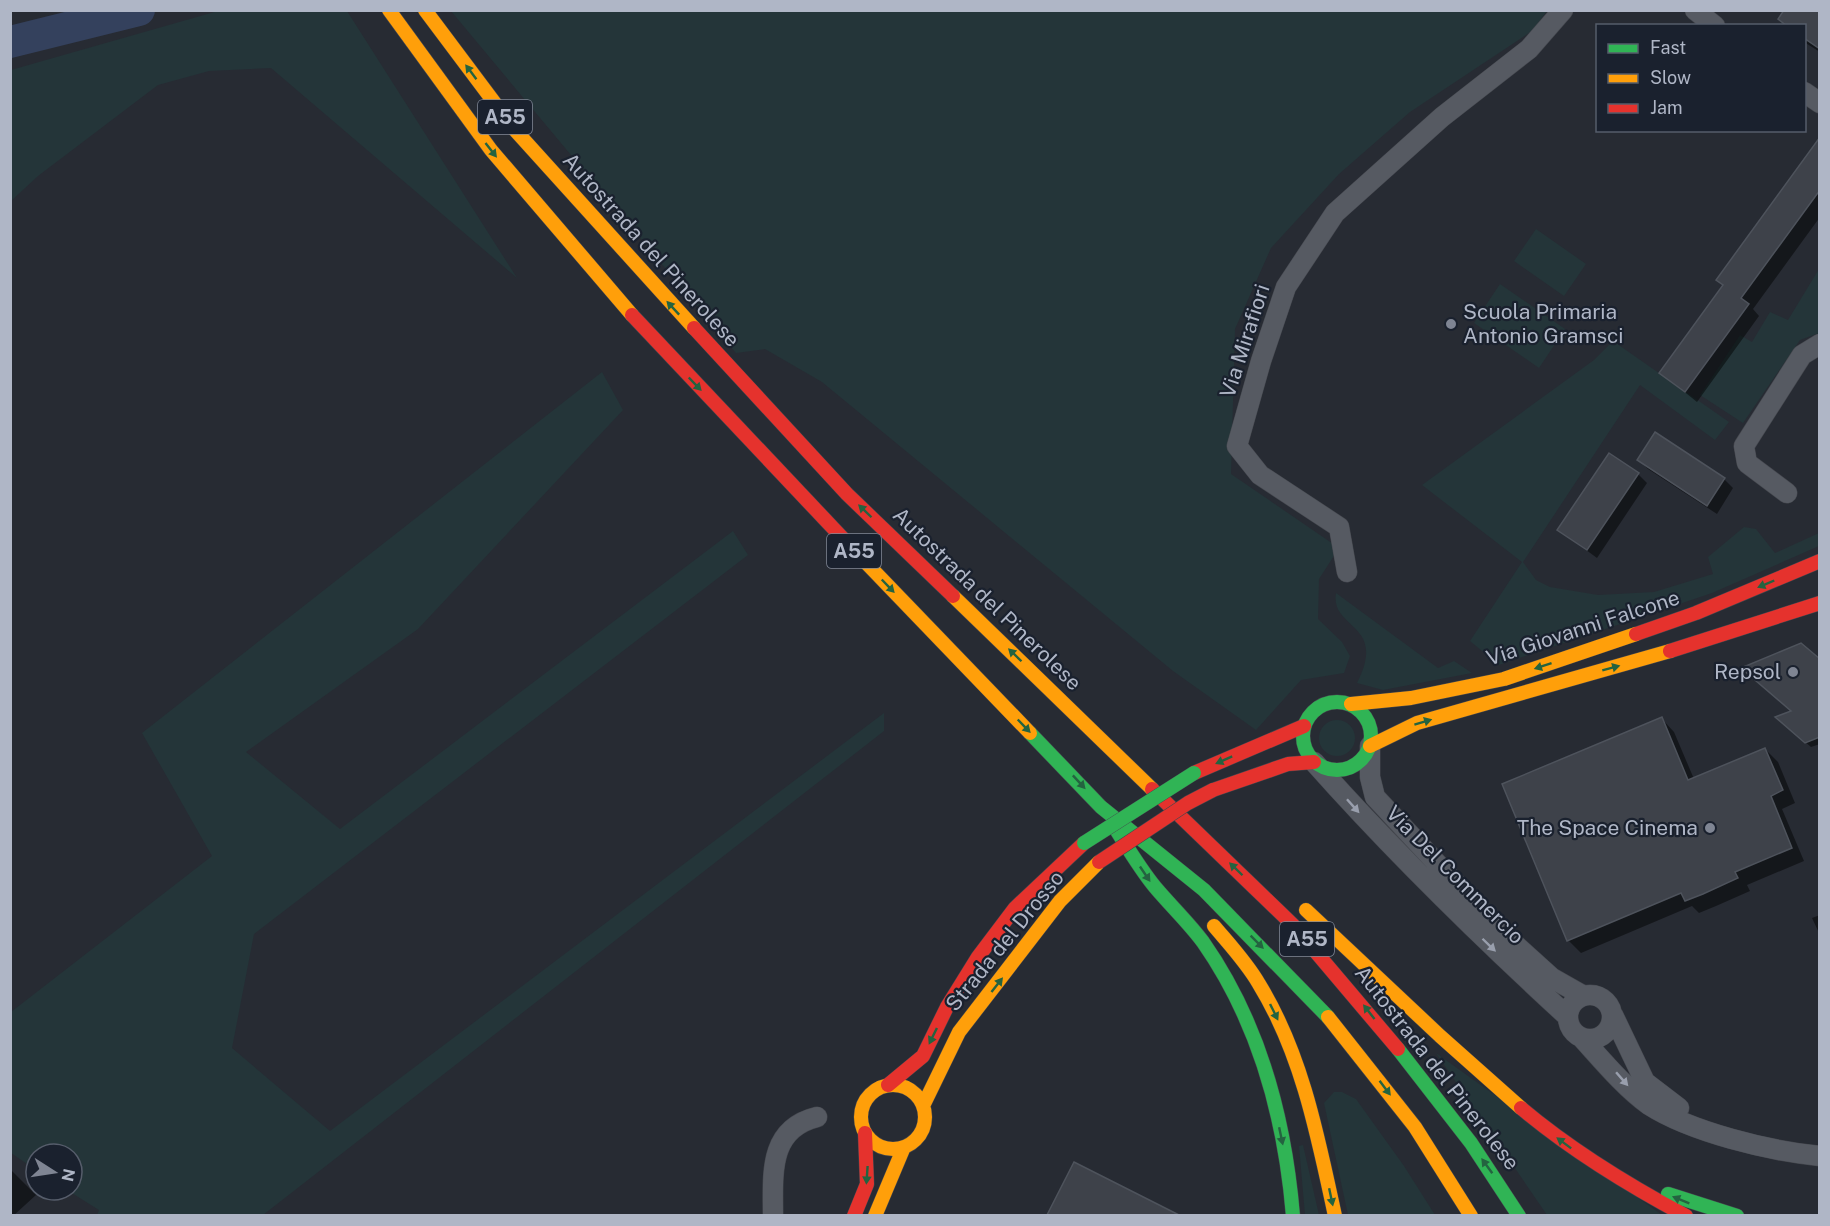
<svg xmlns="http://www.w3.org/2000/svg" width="1830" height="1226" viewBox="0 0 1830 1226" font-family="'Public Sans',sans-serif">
	<rect width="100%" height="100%" fill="#272b33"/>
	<!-- green -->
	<path fill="#243539" d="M 218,11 L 347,11 L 517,278 L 271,68 L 209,71 L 158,85 L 38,176 L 11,201 L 11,70 Z
		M 451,11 L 1547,11 L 1532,31 L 1410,112 L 1339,174 L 1271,248 L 1235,329 L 1231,474 L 1339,548 L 1319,579 L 1318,619 L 1342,642 L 1350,656 L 1344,673 L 1301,680 L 1256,730 L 1173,671 L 822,382 L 765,349 L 736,353 Z
		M 1536,229 L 1586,264 L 1564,296 L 1514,261 Z
		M 1819,269 L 1819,333 L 1800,340 L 1743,423 L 1700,395 L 1740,335 L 1752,342 L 1770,312 L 1788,320 Z
		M 1500,284 L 1565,329 L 1539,368 L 1474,323 Z
		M 1613,341 L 1729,422 L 1715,440 L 1640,385 L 1523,562 L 1536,580 L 1550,587 L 1598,595 L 1654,592 L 1713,574 L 1708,557 L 1744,527 L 1756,529 L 1775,553 L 1819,533 L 1819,546 L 1712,593 L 1499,665 L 1470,641 L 1522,562 L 1422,485 L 1594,360 Z
		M 602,372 L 623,410 L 418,629 L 246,752 L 340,829 L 733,531 L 748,555 L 254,934 L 232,1048 L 330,1131 L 884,713 L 884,731 L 263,1215 L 97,1215 L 99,1210 L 67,1190 L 72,1190 L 72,1154 L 36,1154 L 36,1170 L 11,1153 L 11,1012 L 212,856 L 142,733 Z
		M 1336,593 L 1438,668 L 1454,661 L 1472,673 L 1383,690 L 1357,683 C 1388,622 1330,630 1336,593 Z
		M1319 738a18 18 0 1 1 36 0a18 18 0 1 1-36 0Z
		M 1436,1053 L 1662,1215 L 1547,1215 Z
		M 1334,1092 L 1342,1092 L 1356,1099 L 1404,1166 L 1435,1215 L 1348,1215 L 1324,1103 Z
		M 1303,1145 L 1319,1215 L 1305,1215 L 1299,1146 Z"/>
	<!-- shadow -->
	<path fill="#0007" d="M 1820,10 L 1820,52 L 1804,42 L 1804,26 Z
		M 1820,145 L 1820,217 L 1753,309 L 1759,316 L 1697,402 L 1661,373 Z
		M 1639,460 L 1724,479 L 1733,488 L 1717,514 L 1648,469 Z
		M 1638,474 L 1647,483 L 1597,558 L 1559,530 Z
		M 1820,661 L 1820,744 L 1811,747 L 1782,722 L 1793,711 Z
		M 1662,719 L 1674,732 L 1694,779 L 1765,749 L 1778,762 L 1795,803 L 1782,809 L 1804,861 L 1747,885 L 1750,891 L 1716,906 L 1699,913 L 1692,906 L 1581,953 L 1568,940 Z
		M 1820,915 L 1820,935 L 1812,918 Z
		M 1075,1164 L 1176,1216 L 1049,1216 Z
		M 10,1169 L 36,1195 L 13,1216 L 10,1216 Z"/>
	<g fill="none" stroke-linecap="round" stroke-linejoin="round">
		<!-- river -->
		<path stroke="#34415d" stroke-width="32" d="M 10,42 L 139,10"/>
	</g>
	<!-- building -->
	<path fill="#3e424a" stroke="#4e535c" stroke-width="1.5" d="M 1784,10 L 1820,10 L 1820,49 L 1804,38 L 1804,26 L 1787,26 L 1778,19 Z
		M 1820,137 L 1820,190 L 1741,298 L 1749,304 L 1685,392 L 1659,373 L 1723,285 L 1716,280 Z
		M 1655,432 L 1725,478 L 1707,506 L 1637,460 Z
		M 1609,453 L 1639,473 L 1587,550 L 1557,530 Z
		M 1801,643 L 1820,659 L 1820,737 L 1805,743 L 1775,717 L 1791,711 L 1741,668 Z
		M 1662,717 L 1688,780 L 1765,748 L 1783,790 L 1771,796 L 1792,848 L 1735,872 L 1738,878 L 1703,894 L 1685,901 L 1681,893 L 1567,941 L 1502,784 Z
		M 1074,1162 L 1179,1215 L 1047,1215 Z"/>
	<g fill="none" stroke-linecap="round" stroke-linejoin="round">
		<defs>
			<path id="street" d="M 1695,10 L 1715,26
				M 1804,92 L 1820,103
				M 1787,493 L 1747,463 L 1744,446 L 1802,355 L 1820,344
				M 1347,572 L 1339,527 L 1260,475 L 1237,446 L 1261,361 L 1286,287 L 1335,213 L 1442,117 L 1529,49 L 1563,10
				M 1370,746 L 1370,777 L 1375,797 L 1499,930 L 1552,978 L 1582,995
				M 1314,762 C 1394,852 1479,935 1567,1016
				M1568 1017a22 22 0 1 1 44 0a22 22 0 1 1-44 0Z
				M 1613,1015 L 1645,1082 L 1679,1108
				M 1581,1037 C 1601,1059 1625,1088 1649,1105 C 1691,1132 1769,1151 1820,1156
				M 773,1216 C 773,1174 768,1129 817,1117"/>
			<path id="fast" d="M1303 736a34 34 0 1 1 68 0a34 34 0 1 1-68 0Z
				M 1030,733 L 1101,807 L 1204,890 L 1328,1017
				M 1117,831 C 1129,850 1141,870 1155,887 C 1171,906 1189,923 1203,942 C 1259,1022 1285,1120 1293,1216
				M 1398,1049 L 1471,1143 L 1519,1216
				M 1668,1194 L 1737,1216"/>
			<path id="slow" d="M 389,10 L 491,150 L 632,315
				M 425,10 L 515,130 L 694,328
				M 850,546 L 1030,733
				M 953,596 L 1152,789
				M 1351,704 L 1411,698 L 1504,679 L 1636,634
				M 1370,746 L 1417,723 L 1670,651
				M 1306,910 L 1440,1036 L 1521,1108
				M 1214,926 C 1230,945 1247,963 1259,984 C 1302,1054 1318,1137 1335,1216
				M 1328,1017 L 1415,1127 L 1471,1216
				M861 1117a32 32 0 1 1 64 0a32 32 0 1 1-64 0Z
				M 923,1106 L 959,1032 L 1060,901 L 1099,862
				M 875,1216 L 904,1147"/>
			<path id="jam" d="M 632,315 L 850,546
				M 694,328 L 847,494 L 953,596
				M 1636,634 L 1696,613 L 1820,561
				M 1670,651 L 1820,603
				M 1194,773 L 1304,726
				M 1152,789 L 1293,925 L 1398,1049
				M 1213,790 L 1288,764 L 1314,762
				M 888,1085 L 923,1056 L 947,1007 L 978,957 L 1015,908 L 1084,843
				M 1521,1108 C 1572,1151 1628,1185 1686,1216
				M 854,1216 L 867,1184 L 865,1133"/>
		</defs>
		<!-- street casing -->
		<use href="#street" stroke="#44474e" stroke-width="21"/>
		<!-- fast casing -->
		<use href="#fast" stroke="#44474e" stroke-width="15"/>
		<!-- slow casing -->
		<use href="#slow" stroke="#44474e" stroke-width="15"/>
		<!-- jam casing -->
		<use href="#jam" stroke="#44474e" stroke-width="15"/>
		<!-- street -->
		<use href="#street" stroke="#565a62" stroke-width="20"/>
		<!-- fast -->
		<use href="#fast" stroke="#30b455" stroke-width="14"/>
		<!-- slow -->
		<use href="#slow" stroke="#ff9f0a" stroke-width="14"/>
		<!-- jam -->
		<use href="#jam" stroke="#e5322d" stroke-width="14"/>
		<defs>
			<path id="fast-bridge" d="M 1084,843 L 1194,773"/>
			<path id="jam-bridge" d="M 1099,862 L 1188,803 L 1213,790"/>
		</defs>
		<!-- fast-bridge casing -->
		<use href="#fast-bridge" stroke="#44474e" stroke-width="15" stroke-linecap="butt"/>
		<!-- jam-bridge casing -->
		<use href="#jam-bridge" stroke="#44474e" stroke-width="15" stroke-linecap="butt"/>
		<!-- fast-bridge -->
		<use href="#fast-bridge" stroke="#30b455" stroke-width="14"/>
		<!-- jam-bridge -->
		<use href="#jam-bridge" stroke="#e5322d" stroke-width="14"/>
	</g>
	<!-- one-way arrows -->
	<defs><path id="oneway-solid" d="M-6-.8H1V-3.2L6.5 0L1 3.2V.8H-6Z" transform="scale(1.5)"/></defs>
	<g fill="#246340">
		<use href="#oneway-solid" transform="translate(471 72) rotate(-127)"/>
		<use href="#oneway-solid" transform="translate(491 150) rotate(52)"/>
		<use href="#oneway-solid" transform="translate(673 308) rotate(-133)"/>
		<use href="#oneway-solid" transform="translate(695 384) rotate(46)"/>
		<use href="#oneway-solid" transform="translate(865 511) rotate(-136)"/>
		<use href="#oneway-solid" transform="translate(1766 584) rotate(157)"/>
		<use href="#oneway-solid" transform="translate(888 586) rotate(46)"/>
		<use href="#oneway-solid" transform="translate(1015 655) rotate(-136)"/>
		<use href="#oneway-solid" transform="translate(1543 666) rotate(162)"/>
		<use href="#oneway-solid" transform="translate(1611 668) rotate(-15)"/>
		<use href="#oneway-solid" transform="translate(1423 722) rotate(-17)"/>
		<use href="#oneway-solid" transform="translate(1024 726) rotate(46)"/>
		<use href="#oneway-solid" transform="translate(1224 760) rotate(156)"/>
		<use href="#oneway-solid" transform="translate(1079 782) rotate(47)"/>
		<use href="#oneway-solid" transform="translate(1236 869) rotate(-136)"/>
		<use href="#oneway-solid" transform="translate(1145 874) rotate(56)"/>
		<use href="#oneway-solid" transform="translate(1257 942) rotate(45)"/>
		<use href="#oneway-solid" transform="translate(997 985) rotate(-52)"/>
		<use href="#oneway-solid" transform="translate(1274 1012) rotate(64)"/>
		<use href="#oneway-solid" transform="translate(1369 1012) rotate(-128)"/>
		<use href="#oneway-solid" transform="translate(933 1036) rotate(116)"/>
		<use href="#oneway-solid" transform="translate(1385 1088) rotate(53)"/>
		<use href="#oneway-solid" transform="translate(1281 1136) rotate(78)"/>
		<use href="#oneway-solid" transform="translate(1564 1143) rotate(-143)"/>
		<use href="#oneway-solid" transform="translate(1487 1166) rotate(-126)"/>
		<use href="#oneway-solid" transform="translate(867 1175) rotate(94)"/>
		<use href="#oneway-solid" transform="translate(1331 1197) rotate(78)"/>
		<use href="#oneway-solid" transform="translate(1681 1200) rotate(-158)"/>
	</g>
	<g fill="#999fad">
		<use href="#oneway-solid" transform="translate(1353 806) rotate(48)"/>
		<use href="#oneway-solid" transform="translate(1489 945) rotate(44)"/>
		<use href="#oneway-solid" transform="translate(1622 1079) rotate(49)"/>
	</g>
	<!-- markers -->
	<g fill="#7f8593" stroke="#1a212e" stroke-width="2">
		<circle cx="1451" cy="324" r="6"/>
		<circle cx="1793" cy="672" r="6"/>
		<circle cx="1710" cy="828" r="6"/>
	</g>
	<g text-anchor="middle" stroke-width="4.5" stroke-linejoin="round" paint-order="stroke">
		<!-- shield labels -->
		<g fill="#1a212e" stroke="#828998" stroke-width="1.5">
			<rect x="478" y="100" width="54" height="34" rx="4.5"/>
			<rect x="827" y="534" width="54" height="34" rx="4.5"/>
			<rect x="1280" y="922" width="54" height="34" rx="4.5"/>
		</g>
		<g font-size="20" font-weight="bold" fill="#afb6c6">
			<text x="505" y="124">A55</text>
			<text x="854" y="558">A55</text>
			<text x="1307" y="946">A55</text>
		</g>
		<!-- street labels -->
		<g font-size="21" fill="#afb6c6" stroke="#1a212e">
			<text transform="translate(651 250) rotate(48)" y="7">Autostrada del Pinerolese</text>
			<text transform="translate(1245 341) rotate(-72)" y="7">Via Mirafiori</text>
			<text transform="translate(987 599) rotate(44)" y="7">Autostrada del Pinerolese</text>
			<text transform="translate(1583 628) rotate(-18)" y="7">Via Giovanni Falcone</text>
			<text transform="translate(1455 875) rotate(45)" y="7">Via Del Commercio</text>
			<text transform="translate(1005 941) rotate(-51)" y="7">Strada del Drosso</text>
			<text transform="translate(1437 1068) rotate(52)" y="7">Autostrada del Pinerolese</text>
		</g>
		<!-- poi labels -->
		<g font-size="21" fill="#afb6c6" stroke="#1a212e" text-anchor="end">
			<text x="1463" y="319" text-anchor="start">Scuola Primaria<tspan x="1463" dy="24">Antonio Gramsci</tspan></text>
			<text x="1781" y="679">Repsol</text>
			<text x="1698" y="835">The Space Cinema</text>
		</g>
	</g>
	<!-- border -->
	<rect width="1830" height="1226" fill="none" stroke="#afb6c6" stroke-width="24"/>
	<!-- legend -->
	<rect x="1596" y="24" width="210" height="108" fill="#1a212e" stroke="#565d6b" stroke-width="1.5"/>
	<rect x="1608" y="44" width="30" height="9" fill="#30b455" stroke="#565d6b" stroke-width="1.5"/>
	<text x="1650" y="54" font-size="18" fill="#afb6c6">Fast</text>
	<rect x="1608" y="74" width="30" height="9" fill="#ff9f0a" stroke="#565d6b" stroke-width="1.5"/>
	<text x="1650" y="84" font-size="18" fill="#afb6c6">Slow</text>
	<rect x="1608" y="104" width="30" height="9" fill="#e5322d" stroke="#565d6b" stroke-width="1.5"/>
	<text x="1650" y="114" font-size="18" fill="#afb6c6">Jam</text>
	<!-- north arrow -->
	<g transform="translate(54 1172) rotate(102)"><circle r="28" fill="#1a212e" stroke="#565d6b" stroke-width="1.5"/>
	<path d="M0-4.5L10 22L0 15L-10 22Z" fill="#7f8593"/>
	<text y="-9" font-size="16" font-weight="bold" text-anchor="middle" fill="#afb6c6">N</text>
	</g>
</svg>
